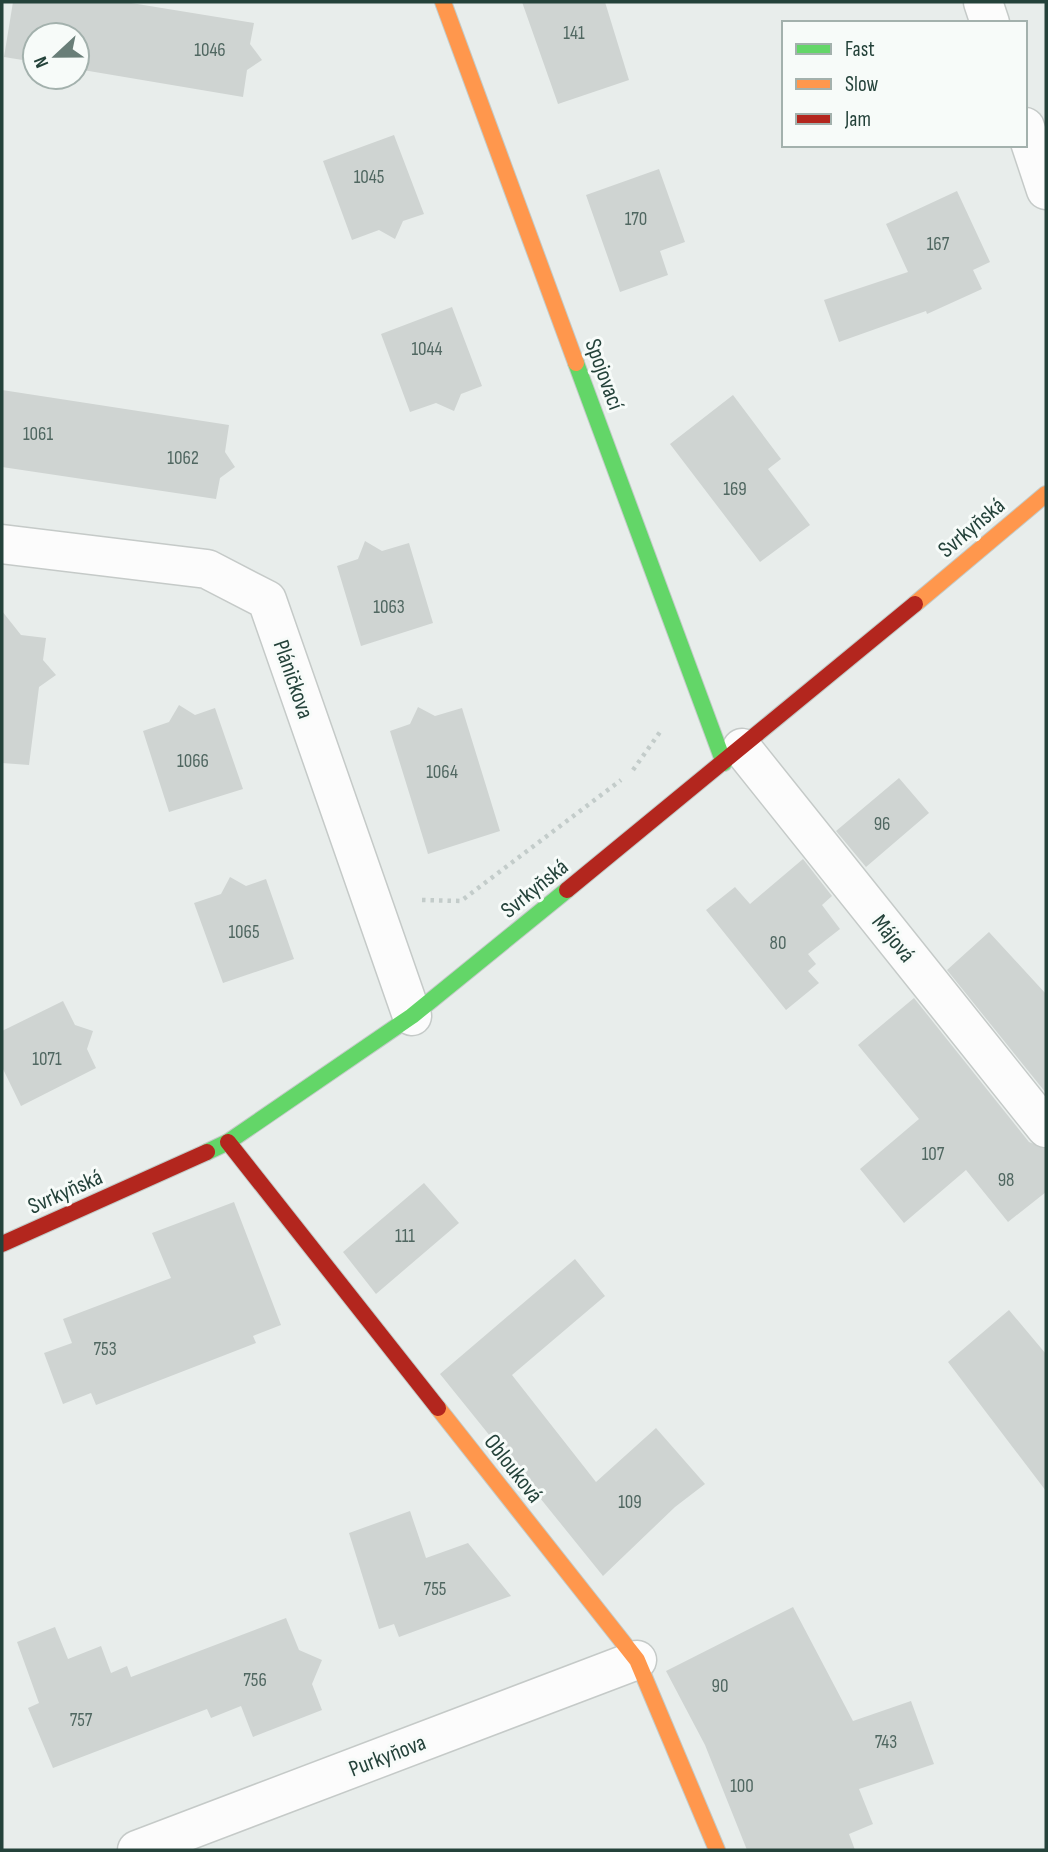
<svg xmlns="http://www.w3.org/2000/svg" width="1048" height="1852" viewBox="0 0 1048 1852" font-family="'Sofia Sans Condensed',sans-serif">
	<rect width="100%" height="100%" fill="#e8edeb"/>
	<!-- building -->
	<path fill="#cfd4d2" d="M 13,2 L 125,2 L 254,23 L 250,44 L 262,60 L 247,70 L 243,97 L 77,69 L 77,35 L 35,35 L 35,62 L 4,57 Z
		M 522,2 L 605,2 L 629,80 L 558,104 Z
		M 394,135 L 424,214 L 403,221 L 395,239 L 379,230 L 352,240 L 323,161 Z
		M 659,169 L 685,242 L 660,251 L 668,275 L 620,292 L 586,195 Z
		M 957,191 L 990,262 L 973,270 L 982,289 L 927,314 L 926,311 L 839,342 L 824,300 L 908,272 L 886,224 Z
		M 452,307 L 482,386 L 461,394 L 454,411 L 436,403 L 410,412 L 381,334 Z
		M 2,390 L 229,425 L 225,452 L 235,467 L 220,478 L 216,499 L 2,467 Z
		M 733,395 L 781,459 L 768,469 L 810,525 L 760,562 L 670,444 Z
		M 365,541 L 382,551 L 409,543 L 433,623 L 361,646 L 337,566 L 358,559 Z
		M 2,611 L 21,635 L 46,638 L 43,660 L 56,675 L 39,687 L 29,765 L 2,763 Z
		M 179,705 L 195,715 L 215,708 L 243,789 L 169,812 L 143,731 L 169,722 Z
		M 418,707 L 435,716 L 462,708 L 500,831 L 428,854 L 390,731 L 410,724 Z
		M 899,778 L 929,813 L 866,867 L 836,831 Z
		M 803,859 L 832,896 L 822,905 L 840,929 L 808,954 L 816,964 L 808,971 L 819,983 L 786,1010 L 706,910 L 735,887 L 750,904 Z
		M 230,877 L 246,886 L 266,879 L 294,959 L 223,983 L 194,903 L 221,894 Z
		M 989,932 L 1046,994 L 1046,1093 L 947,970 Z
		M 914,998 L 1029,1142 L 1046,1149 L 1046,1192 L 1008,1222 L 966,1170 L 904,1223 L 860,1169 L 919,1119 L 858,1045 Z
		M 63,1001 L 75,1025 L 93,1031 L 87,1049 L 96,1068 L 21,1106 L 2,1067 L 2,1031 Z
		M 424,1183 L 459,1223 L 376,1294 L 343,1252 Z
		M 234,1202 L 281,1325 L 253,1336 L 256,1343 L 96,1405 L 91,1393 L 63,1404 L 44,1353 L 72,1343 L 63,1319 L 171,1278 L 152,1233 Z
		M 575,1259 L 605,1296 L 512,1375 L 596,1482 L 656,1428 L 705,1484 L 675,1507 L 603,1576 L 440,1374 Z
		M 1009,1310 L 1046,1354 L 1046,1491 L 948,1362 Z
		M 410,1511 L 426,1558 L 468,1543 L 511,1596 L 399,1637 L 394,1624 L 379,1629 L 349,1533 Z
		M 793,1607 L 853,1721 L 911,1701 L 934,1764 L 859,1789 L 873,1824 L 849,1834 L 855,1850 L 747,1850 L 705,1745 L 666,1671 Z
		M 286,1618 L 299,1650 L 322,1660 L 312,1684 L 322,1710 L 253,1737 L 241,1706 L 211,1718 L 207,1709 L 53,1768 L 28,1708 L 39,1703 L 17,1642 L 55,1627 L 68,1659 L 101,1646 L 111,1673 L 127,1666 L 131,1677 Z"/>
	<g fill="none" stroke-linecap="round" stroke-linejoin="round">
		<defs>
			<path id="street" d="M 983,2 L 990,23
				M 1025,127 L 1046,190
				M 2,544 L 207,569 L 267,600 L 412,1016
				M 742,748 L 1046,1128
				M 137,1850 L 637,1660"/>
			<path id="fast" d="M 576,363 L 724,763
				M 207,1152 L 228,1142 L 412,1016 L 567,890"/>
			<path id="slow" d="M 443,2 L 576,363
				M 915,604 L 1046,494
				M 438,1408 L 637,1660 L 717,1850"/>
			<path id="jam" d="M 567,890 L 915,604
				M 228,1142 L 438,1408
				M 2,1244 L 207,1152"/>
		</defs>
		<!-- street casing -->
		<use href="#street" stroke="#c5cac8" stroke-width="41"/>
		<!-- fast casing -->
		<use href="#fast" stroke="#c3cbc8" stroke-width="18"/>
		<!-- slow casing -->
		<use href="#slow" stroke="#c3cbc8" stroke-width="18"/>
		<!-- jam casing -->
		<use href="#jam" stroke="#c3cbc8" stroke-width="18"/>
		<!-- path -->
		<path stroke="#c3ccca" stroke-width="4.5" stroke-dasharray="3.5 5" stroke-linecap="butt" d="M 633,770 L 660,732
			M 422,900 L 461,901 L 621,780"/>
		<!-- street -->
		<use href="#street" stroke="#fcfcfc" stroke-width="38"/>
		<!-- fast -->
		<use href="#fast" stroke="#63d668" stroke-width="16"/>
		<!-- slow -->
		<use href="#slow" stroke="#ff974d" stroke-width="16"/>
		<!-- jam -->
		<use href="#jam" stroke="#b3261e" stroke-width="16"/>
	</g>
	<g text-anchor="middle" stroke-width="6" stroke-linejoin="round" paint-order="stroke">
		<!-- number labels -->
		<g font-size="19" fill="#506761">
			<text x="574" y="39">141</text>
			<text x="210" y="56">1046</text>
			<text x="369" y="183">1045</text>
			<text x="636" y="225">170</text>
			<text x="938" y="250">167</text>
			<text x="427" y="355">1044</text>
			<text x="38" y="440">1061</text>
			<text x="183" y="464">1062</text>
			<text x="735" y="495">169</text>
			<text x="389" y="613">1063</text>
			<text x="193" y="767">1066</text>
			<text x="442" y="778">1064</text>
			<text x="882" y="830">96</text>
			<text x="244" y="938">1065</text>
			<text x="778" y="949">80</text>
			<text x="47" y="1065">1071</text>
			<text x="933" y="1160">107</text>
			<text x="1006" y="1186">98</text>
			<text x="405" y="1242">111</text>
			<text x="105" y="1355">753</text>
			<text x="630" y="1508">109</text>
			<text x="435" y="1595">755</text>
			<text x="255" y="1686">756</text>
			<text x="720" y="1692">90</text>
			<text x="81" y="1726">757</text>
			<text x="886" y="1748">743</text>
			<text x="742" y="1792">100</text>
		</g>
		<!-- street labels -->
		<g font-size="23" fill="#24423a" stroke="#f7fbf9">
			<text transform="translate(605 374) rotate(70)" y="8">Spojovací</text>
			<text transform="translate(971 527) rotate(-40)" y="8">Svrkyňská</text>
			<text transform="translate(294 679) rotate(71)" y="8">Pláničkova</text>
			<text transform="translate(534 888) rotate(-39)" y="8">Svrkyňská</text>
			<text transform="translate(894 938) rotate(51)" y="8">Májová</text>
			<text transform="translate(65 1191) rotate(-24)" y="8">Svrkyňská</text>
			<text transform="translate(514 1468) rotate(52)" y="8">Oblouková</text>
			<text transform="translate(387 1755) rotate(-21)" y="8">Purkyňova</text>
		</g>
	</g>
	<!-- border -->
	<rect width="1048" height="1852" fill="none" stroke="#24423a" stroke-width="7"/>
	<!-- legend -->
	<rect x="782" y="21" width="245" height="126" fill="#f7fbf9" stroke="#a3b1ad" stroke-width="2"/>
	<rect x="796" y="44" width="35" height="10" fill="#63d668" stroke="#a3b1ad" stroke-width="2"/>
	<text x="845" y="56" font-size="21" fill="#24423a">Fast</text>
	<rect x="796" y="79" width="35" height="10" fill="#ff974d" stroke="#a3b1ad" stroke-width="2"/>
	<text x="845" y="91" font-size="21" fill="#24423a">Slow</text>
	<rect x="796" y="114" width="35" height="10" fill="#b3261e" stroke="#a3b1ad" stroke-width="2"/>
	<text x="845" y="126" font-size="21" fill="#24423a">Jam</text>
	<!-- north arrow -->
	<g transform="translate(56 56) rotate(248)"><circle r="33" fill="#f7fbf9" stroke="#a3b1ad" stroke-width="2"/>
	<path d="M0-5L12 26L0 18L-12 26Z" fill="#697e78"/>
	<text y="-10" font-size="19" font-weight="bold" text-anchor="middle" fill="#24423a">N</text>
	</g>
</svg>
